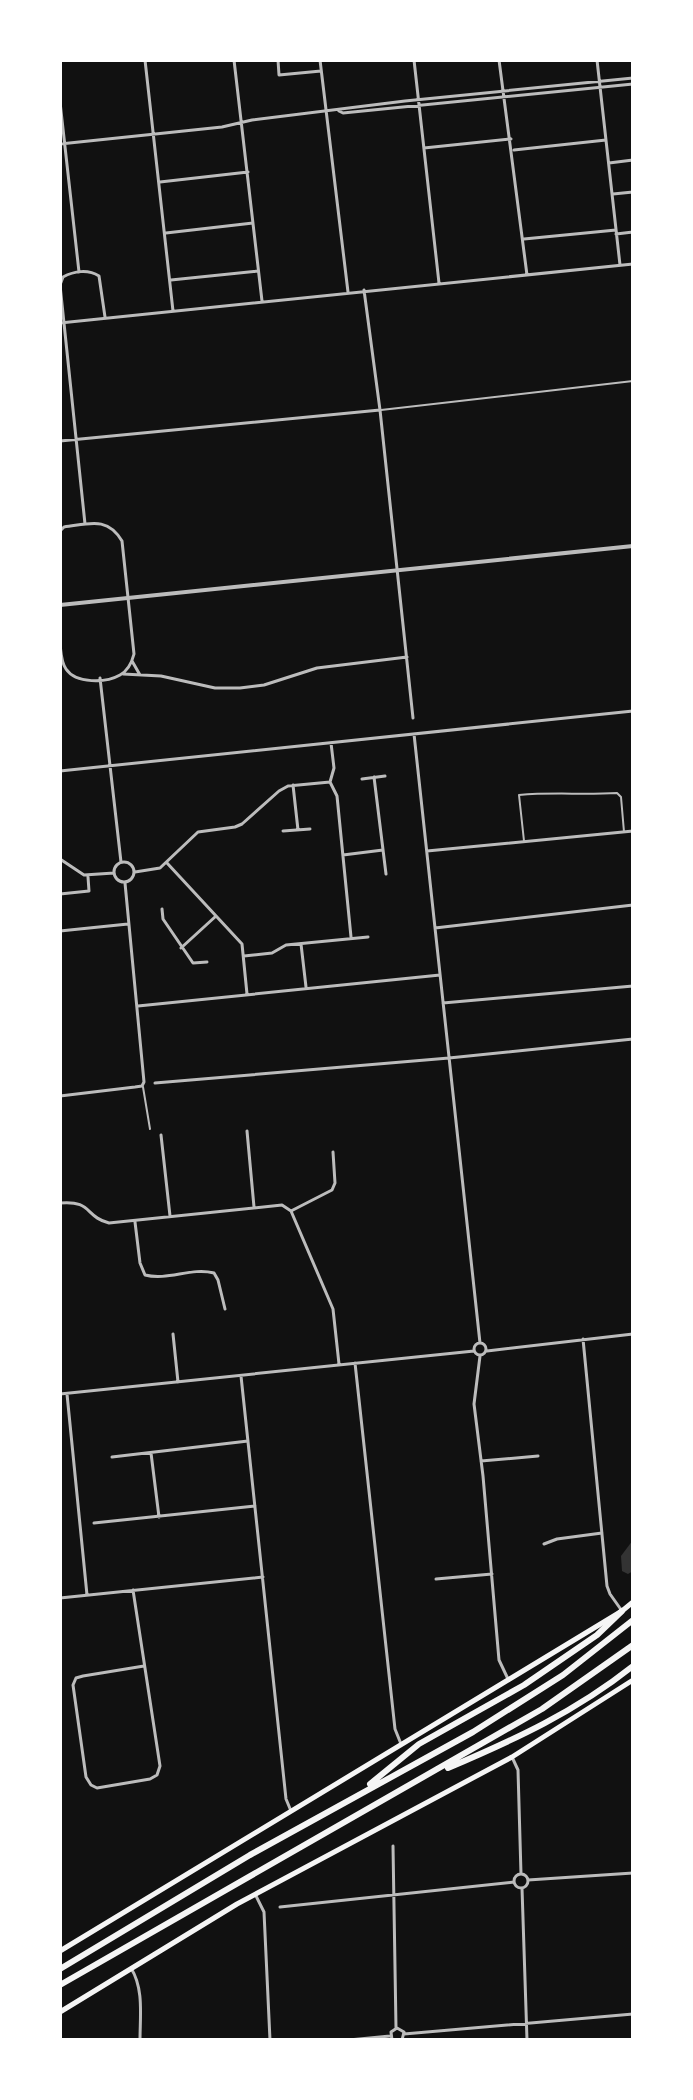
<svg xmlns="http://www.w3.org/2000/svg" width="693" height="2100" viewBox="0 0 693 2100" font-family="'Asap Condensed',sans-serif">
	<rect width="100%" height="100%" fill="#111"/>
	<!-- water -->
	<path fill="#333" d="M 633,1540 L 633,1571 L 628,1574 L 622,1571 L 621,1556 Z"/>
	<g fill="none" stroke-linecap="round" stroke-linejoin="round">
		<!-- service -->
		<path stroke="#bcbcbc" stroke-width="2" d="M 381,410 L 633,381
			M 524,841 L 519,795 C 552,792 583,795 617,793 L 621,797 L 624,832
			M 143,1087 L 150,1129"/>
		<!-- minor -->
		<path stroke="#bcbcbc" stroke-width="3" d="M 145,60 L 173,311
			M 234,60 L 262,301
			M 278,60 L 279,75 L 321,71
			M 320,60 L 348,292
			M 414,60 L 439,283
			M 499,60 L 527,275
			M 597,60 L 620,265
			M 60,102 L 79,272
			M 339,111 L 343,113 L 633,84
			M 60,144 L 222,127 L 252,120 L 405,101 L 633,78
			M 424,148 L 511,139
			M 514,150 L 606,140
			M 609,163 L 633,160
			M 160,182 L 248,172
			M 613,194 L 633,192
			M 166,233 L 253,223
			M 616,234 L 633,232
			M 524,239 L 616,230
			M 171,280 L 258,271
			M 364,290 L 380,410 L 413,718
			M 60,323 L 633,264
			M 60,441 L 380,410
			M 85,524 L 60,285 L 63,277 C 74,271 88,269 99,276 L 105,317
			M 60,531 L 64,527 C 89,524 107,516 122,541 L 134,654 C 132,662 129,670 120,675 C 106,683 76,684 66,669 C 61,662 61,652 60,644
			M 132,661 L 140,675
			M 123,674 L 161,676 L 215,688 L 240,688 L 264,685 L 317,668 L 407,657
			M 100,678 L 121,862
			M 414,734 L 480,1343
			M 331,743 L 334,768 L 330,782 L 337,796 L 351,937
			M 60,771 L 633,711
			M 374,777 L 386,874
			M 362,779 L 385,776
			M 293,785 L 298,830
			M 283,831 L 310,829
			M 427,851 L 633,831
			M 343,855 L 383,850
			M 60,859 L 84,875 L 114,873
			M114 872a10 10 0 1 1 20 0a10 10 0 1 1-20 0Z
			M 167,863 L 242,944 L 247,994
			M 135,872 L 160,868 L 198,832 L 235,827 L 242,824 L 279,791 L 288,786 L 330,782
			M 60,894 L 89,891 L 88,877
			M 162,909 L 163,919 L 193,963 L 207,962
			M 435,928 L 633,905
			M 60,931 L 128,924
			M 301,944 L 306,987
			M 181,948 L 216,916
			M 244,956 L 272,953 L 286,945 L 368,937
			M 443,1003 L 633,986
			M 138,1006 L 440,975
			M 155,1083 L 449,1058 L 633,1039
			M 60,1096 L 135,1087 L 142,1086 L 144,1082 L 125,883
			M 247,1131 L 254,1207
			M 161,1135 L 170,1216
			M 60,1203 C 92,1200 85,1217 109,1223 L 282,1205 L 291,1211 L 333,1309 L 339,1364
			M 291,1211 L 332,1190 L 335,1183 L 333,1152
			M 135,1222 L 140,1263 L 145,1275 C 168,1281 191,1267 214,1273 L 218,1280 L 225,1309
			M 173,1334 L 178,1382
			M 583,1339 L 607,1586 L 610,1594 L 622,1611
			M474 1349a6 6 0 1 1 12 0a6 6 0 1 1-12 0Z
			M 487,1351 L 633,1334
			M 480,1356 L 474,1404 L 483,1476 L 499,1660 L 508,1679
			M 355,1363 L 395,1729 L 401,1744
			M 241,1376 L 286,1799 L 291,1811
			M 60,1394 L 474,1351
			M 67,1394 L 87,1595
			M 151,1453 L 159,1517
			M 112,1457 L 248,1441
			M 481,1461 L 538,1456
			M 94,1523 L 255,1506
			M 544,1544 L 557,1539 L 602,1533
			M 436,1579 L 492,1574
			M 133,1590 L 160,1766 L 157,1775 L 150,1779 L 97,1788 L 91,1785 L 86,1777 L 73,1685 L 76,1678 L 83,1676 L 144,1666
			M 60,1598 L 263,1577
			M 512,1757 L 518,1770 L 521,1874
			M 393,1846 L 396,2028
			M514 1881a7 7 0 1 1 14 0a7 7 0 1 1-14 0Z
			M 528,1880 L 633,1873
			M 522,1888 L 527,2040
			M 255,1894 L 264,1912 L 270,2040
			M 280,1907 L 514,1882
			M 131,1968 C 144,1989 140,2016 140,2040
			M 404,2034 L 633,2014
			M 349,2040 L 390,2036
			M 392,2040 L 391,2032 L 397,2028 L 404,2032 L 402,2040"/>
		<!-- tertiary -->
		<path stroke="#bcbcbc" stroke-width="4" d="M 60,605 L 633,546"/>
		<!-- primary -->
		<path stroke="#f5f5f5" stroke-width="5" d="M 60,1951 L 622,1611 L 633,1602
			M 60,2012 L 237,1904 L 512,1757 L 633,1680"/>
		<!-- motorway -->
		<path stroke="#f5f5f5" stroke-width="6" d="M 448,1768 C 516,1739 575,1712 633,1666
			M 370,1784 L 419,1744 L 524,1685 L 597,1635 L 622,1611
			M 60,1969 L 250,1855 L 473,1732 L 563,1675 L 633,1620
			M 60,1985 L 542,1709 L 633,1645"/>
	</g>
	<!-- border -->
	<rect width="693" height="2100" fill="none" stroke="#ffffff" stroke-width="124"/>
</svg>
